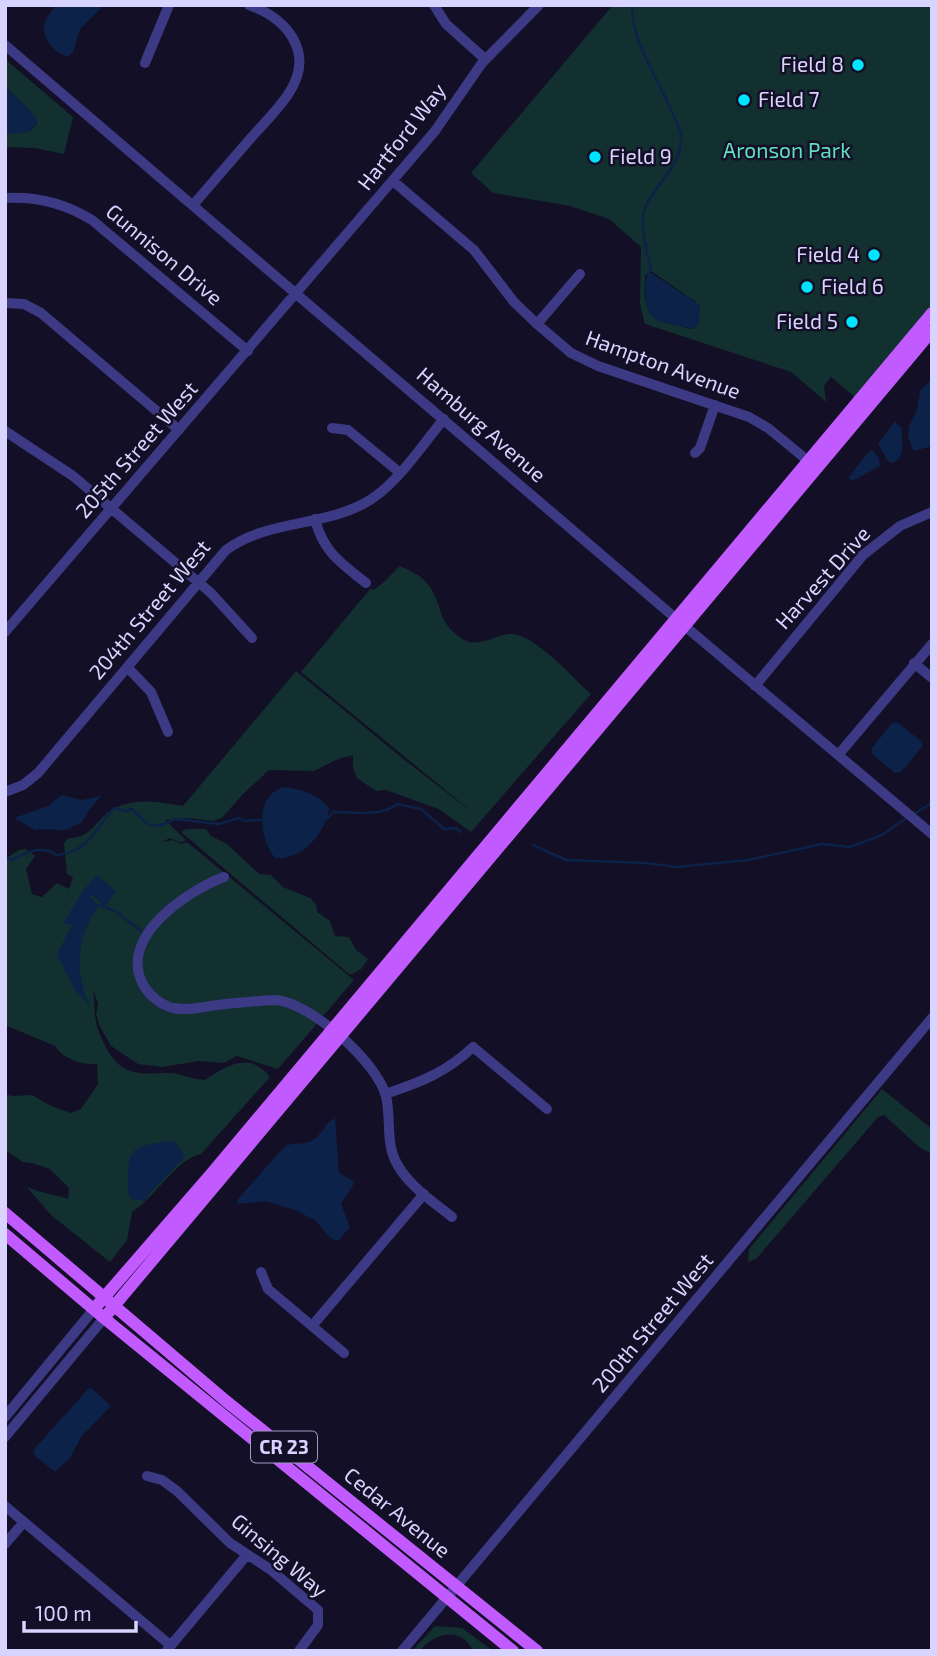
<svg xmlns="http://www.w3.org/2000/svg" width="937" height="1656" viewBox="0 0 937 1656" font-family="'Exo 2',sans-serif">
	<rect width="100%" height="100%" fill="#130f26"/>
	<!-- green -->
	<path fill="#12302f" fill-rule="evenodd" d="M 613,5 L 932,5 L 932,322 L 863,404 L 831,377 L 824,386 L 826,402 L 791,372 L 645,324 L 640,304 L 641,247 L 609,219 L 570,206 L 493,193 L 471,173 ZM 651,271 L 696,302 L 699,323 L 693,329 C 686,329 679,325 671,324 C 643,318 644,301 645,276 Z
		M 5,59 L 73,117 L 64,154 L 35,148 L 5,147 L 5,134 L 31,130 L 37,124 L 35,116 L 5,86 Z
		M 400,566 C 411,571 423,576 430,587 C 444,609 437,623 464,640 C 478,648 496,635 510,634 C 533,632 574,679 591,694 L 471,832 L 439,809 L 386,790 L 376,791 L 357,778 L 353,768 L 353,755 L 338,759 L 314,771 L 269,770 L 242,795 L 222,818 L 213,821 L 188,818 L 165,820 L 186,840 L 181,843 L 170,838 L 162,842 L 173,840 L 181,844 L 187,842 L 354,980 L 278,1069 L 237,1056 L 223,1063 L 199,1061 L 162,1067 L 138,1064 L 111,1046 L 100,1027 L 96,1014 L 98,1003 L 92,988 C 96,1001 93,1013 97,1026 C 102,1041 112,1064 128,1070 C 143,1077 163,1071 178,1074 C 187,1077 195,1079 205,1080 C 227,1065 250,1051 270,1077 L 201,1154 C 177,1158 155,1198 132,1212 L 127,1240 L 110,1262 L 51,1215 L 27,1187 C 40,1193 54,1194 68,1199 L 69,1188 L 50,1169 L 32,1163 L 23,1162 L 5,1150 L 5,1094 L 12,1096 L 32,1095 L 51,1106 L 71,1113 L 81,1109 L 98,1084 L 97,1064 C 82,1065 63,1059 55,1046 L 5,1025 L 5,859 L 19,850 L 26,849 L 35,856 L 26,869 L 32,894 L 42,897 L 57,883 L 69,889 L 73,877 L 67,874 L 64,843 L 69,838 C 91,839 97,818 113,809 C 135,797 159,802 183,806 L 296,671 L 406,761 L 476,815 L 301,672 L 371,588 L 373,590 C 383,585 391,574 400,566 Z
		M 186,829 L 206,829 L 211,836 L 227,844 L 259,874 L 271,875 L 283,887 L 310,898 L 316,904 L 317,912 L 330,921 L 335,936 L 349,937 L 356,950 L 368,959 L 361,969 L 350,975 L 181,832 Z
		M 882,1089 L 932,1129 L 932,1154 L 919,1147 L 884,1115 L 878,1117 L 756,1259 L 748,1262 L 749,1249 Z
		M 435,1626 L 462,1628 L 493,1651 L 473,1651 C 462,1626 434,1632 420,1651 L 412,1651 Z"/>
	<!-- water -->
	<path fill="#0c2248" d="M 56,5 L 104,5 L 80,29 L 73,52 L 68,57 C 56,53 43,41 44,26 C 45,19 52,11 56,5 Z
		M 5,86 L 35,116 L 37,124 L 28,132 L 5,134 Z
		M 648,271 L 700,305 L 699,323 L 693,329 L 658,321 L 650,315 L 646,303 L 645,285 Z
		M 932,378 L 932,446 L 914,451 L 908,438 L 909,426 L 917,410 L 920,391 Z
		M 895,421 L 902,429 C 901,442 907,457 892,463 L 887,460 L 878,444 Z
		M 871,449 L 879,458 L 880,466 L 852,481 L 848,478 Z
		M 897,722 L 921,741 L 923,746 L 901,772 L 895,773 L 872,754 L 872,748 L 892,723 Z
		M 284,787 C 300,789 320,794 329,809 C 326,833 301,861 275,858 C 259,839 254,795 284,787 Z
		M 62,795 L 82,800 L 101,796 L 89,810 L 82,822 L 68,829 L 58,831 L 52,829 L 35,830 L 14,818 L 48,806 Z
		M 97,875 L 116,892 L 105,906 L 92,895 L 90,897 L 99,905 C 77,935 73,974 91,1007 L 75,990 L 57,955 L 73,922 L 70,925 L 63,924 L 82,892 Z
		M 335,1118 L 339,1173 L 355,1182 L 341,1204 L 350,1227 L 338,1241 L 330,1238 L 316,1221 L 295,1210 L 265,1201 L 237,1204 L 238,1199 L 286,1145 C 296,1143 306,1145 315,1139 C 323,1132 326,1122 335,1118 Z
		M 170,1141 L 174,1141 L 185,1156 L 182,1160 L 148,1195 L 145,1201 L 132,1199 C 126,1192 128,1187 128,1178 C 128,1142 140,1147 170,1141 Z
		M 90,1387 L 111,1406 L 82,1436 L 70,1458 L 55,1472 L 33,1454 L 35,1448 Z"/>
	<g fill="none" stroke-linecap="round" stroke-linejoin="round">
		<!-- stream -->
		<path stroke="#0c2248" stroke-width="2.5" d="M 632,5 C 631,41 658,78 671,110 C 674,118 680,128 681,136 C 683,168 649,189 644,212 C 640,230 648,254 651,271
			M 914,814 L 932,803
			M 327,819 L 333,812 C 352,812 383,817 397,804 L 421,809 L 444,829 L 455,828 L 461,832
			M 533,845 L 566,860 L 646,863 L 676,867 L 748,860 L 822,844 L 850,847 L 882,835 L 908,817
			M 5,854 L 6,858 L 12,860 C 25,852 43,845 57,855 C 88,852 95,830 114,808 L 126,811 L 132,809 L 145,822 L 151,825 L 162,825 L 175,819 L 219,824 L 239,818 L 245,821 L 262,820
			M 99,905 L 115,911 L 141,931"/>
		<!-- minor -->
		<path stroke="#3d3a85" stroke-width="10" d="M 434,5 L 446,24 L 485,59
			M 5,45 L 680,622 L 932,834
			M 145,63 L 169,5
			M 393,181 L 474,250 L 514,302 L 537,324 L 571,353 L 598,366 L 749,417 L 768,428 L 807,460
			M 5,198 C 36,196 66,204 92,220 L 248,351
			M 193,205 C 212,183 231,161 250,139 C 263,124 278,110 289,93 C 315,53 288,19 249,5
			M 5,303 L 24,304 L 41,313 L 179,430
			M 537,324 L 580,274
			M 332,428 L 348,430 L 399,472
			M 5,431 L 73,476 L 211,593 L 252,638
			M 695,453 L 700,448 L 715,405
			M 315,519 C 323,552 341,563 366,583
			M 5,632 L 435,131 L 482,63 L 539,5
			M 914,663 L 932,678
			M 127,667 L 151,692 L 168,732
			M 755,686 L 863,555 L 900,526 L 932,512
			M 839,754 L 932,644
			M 5,792 L 23,785 L 38,773 L 226,550 C 267,520 319,527 363,504 C 395,488 421,446 444,419
			M 224,877 C 187,891 116,938 144,986 C 150,996 161,1005 173,1008 C 187,1011 203,1007 217,1005 C 236,1003 256,1001 276,1000 C 311,1003 377,1062 386,1096 C 391,1117 386,1141 395,1160 C 406,1184 432,1201 452,1217
			M 385,1094 C 419,1083 447,1072 473,1047 L 547,1109
			M 261,1272 L 268,1289 L 344,1353
			M 312,1326 L 424,1194
			M 5,1417 L 94,1309
			M 5,1437 L 104,1318
			M 147,1476 L 162,1480 L 177,1491 L 230,1543 L 271,1570 L 318,1610 L 318,1625 L 299,1651
			M 5,1506 L 170,1645
			M 5,1544 L 24,1522
			M 167,1650 L 246,1556
			M 402,1651 L 932,1018"/>
		<!-- major -->
		<path stroke="#c25bff" stroke-width="12" d="M 5,1213 L 226,1401 L 537,1651
			M 5,1234 L 104,1318 L 513,1651
			M 94,1309 L 212,1173 L 932,313
			M 104,1318 L 932,331"/>
	</g>
	<!-- markers -->
	<g fill="#00e5ff" stroke="#130f26" stroke-width="2.5">
		<circle cx="858" cy="65" r="7"/>
		<circle cx="744" cy="100" r="7"/>
		<circle cx="595" cy="157" r="7"/>
		<circle cx="874" cy="255" r="7"/>
		<circle cx="807" cy="287" r="7"/>
		<circle cx="852" cy="322" r="7"/>
	</g>
	<g text-anchor="middle" stroke-width="5" stroke-linejoin="round" paint-order="stroke">
		<!-- shield labels -->
		<rect fill="#130f26" stroke="#9e99be" stroke-width="2" x="251" y="1431.5" width="66" height="31" rx="5"/>
		<g font-size="19" font-weight="bold" fill="#d9d4ff">
			<text x="284" y="1454">CR 23</text>
		</g>
		<!-- poi labels -->
		<g font-size="21" fill="#d9d4ff" stroke="#130f26" text-anchor="end">
			<text x="844" y="72">Field 8</text>
			<text x="758" y="107" text-anchor="start">Field 7</text>
			<text x="609" y="164" text-anchor="start">Field 9</text>
			<text x="860" y="262">Field 4</text>
			<text x="821" y="294" text-anchor="start">Field 6</text>
			<text x="838" y="329">Field 5</text>
		</g>
		<!-- street labels -->
		<g font-size="21" fill="#d9d4ff" stroke="#130f26">
			<text transform="translate(402 137) rotate(-52)" y="7">Hartford Way</text>
			<text transform="translate(164 255) rotate(40)" y="7">Gunnison Drive</text>
			<text transform="translate(663 365) rotate(20)" y="7">Hampton Avenue</text>
			<text transform="translate(481 425) rotate(41)" y="7">Hamburg Avenue</text>
			<text transform="translate(137 450) rotate(-49)" y="7">205th Street West</text>
			<text transform="translate(823 578) rotate(-48)" y="7">Harvest Drive</text>
			<text transform="translate(150 610) rotate(-50)" y="7">204th Street West</text>
			<text transform="translate(653 1323) rotate(-50)" y="7">200th Street West</text>
			<text transform="translate(397 1513) rotate(39)" y="7">Cedar Avenue</text>
			<text transform="translate(279 1556) rotate(40)" y="7">Ginsing Way</text>
		</g>
		<!-- park labels -->
		<g font-size="21" fill="#5fe0c0" stroke="#130f26">
			<text x="787" y="158">Aronson Park</text>
		</g>
	</g>
	<!-- border -->
	<rect width="937" height="1656" fill="none" stroke="#d9d4ff" stroke-width="14"/>
	<!-- scale -->
	<path d="M24 1621v10h112v-10" fill="none" stroke="#d9d4ff" stroke-width="3.5"/>
	<text x="35" y="1621" font-size="21" fill="#d9d4ff" stroke="#130f26" stroke-width="5" paint-order="stroke">100 m</text>
</svg>
